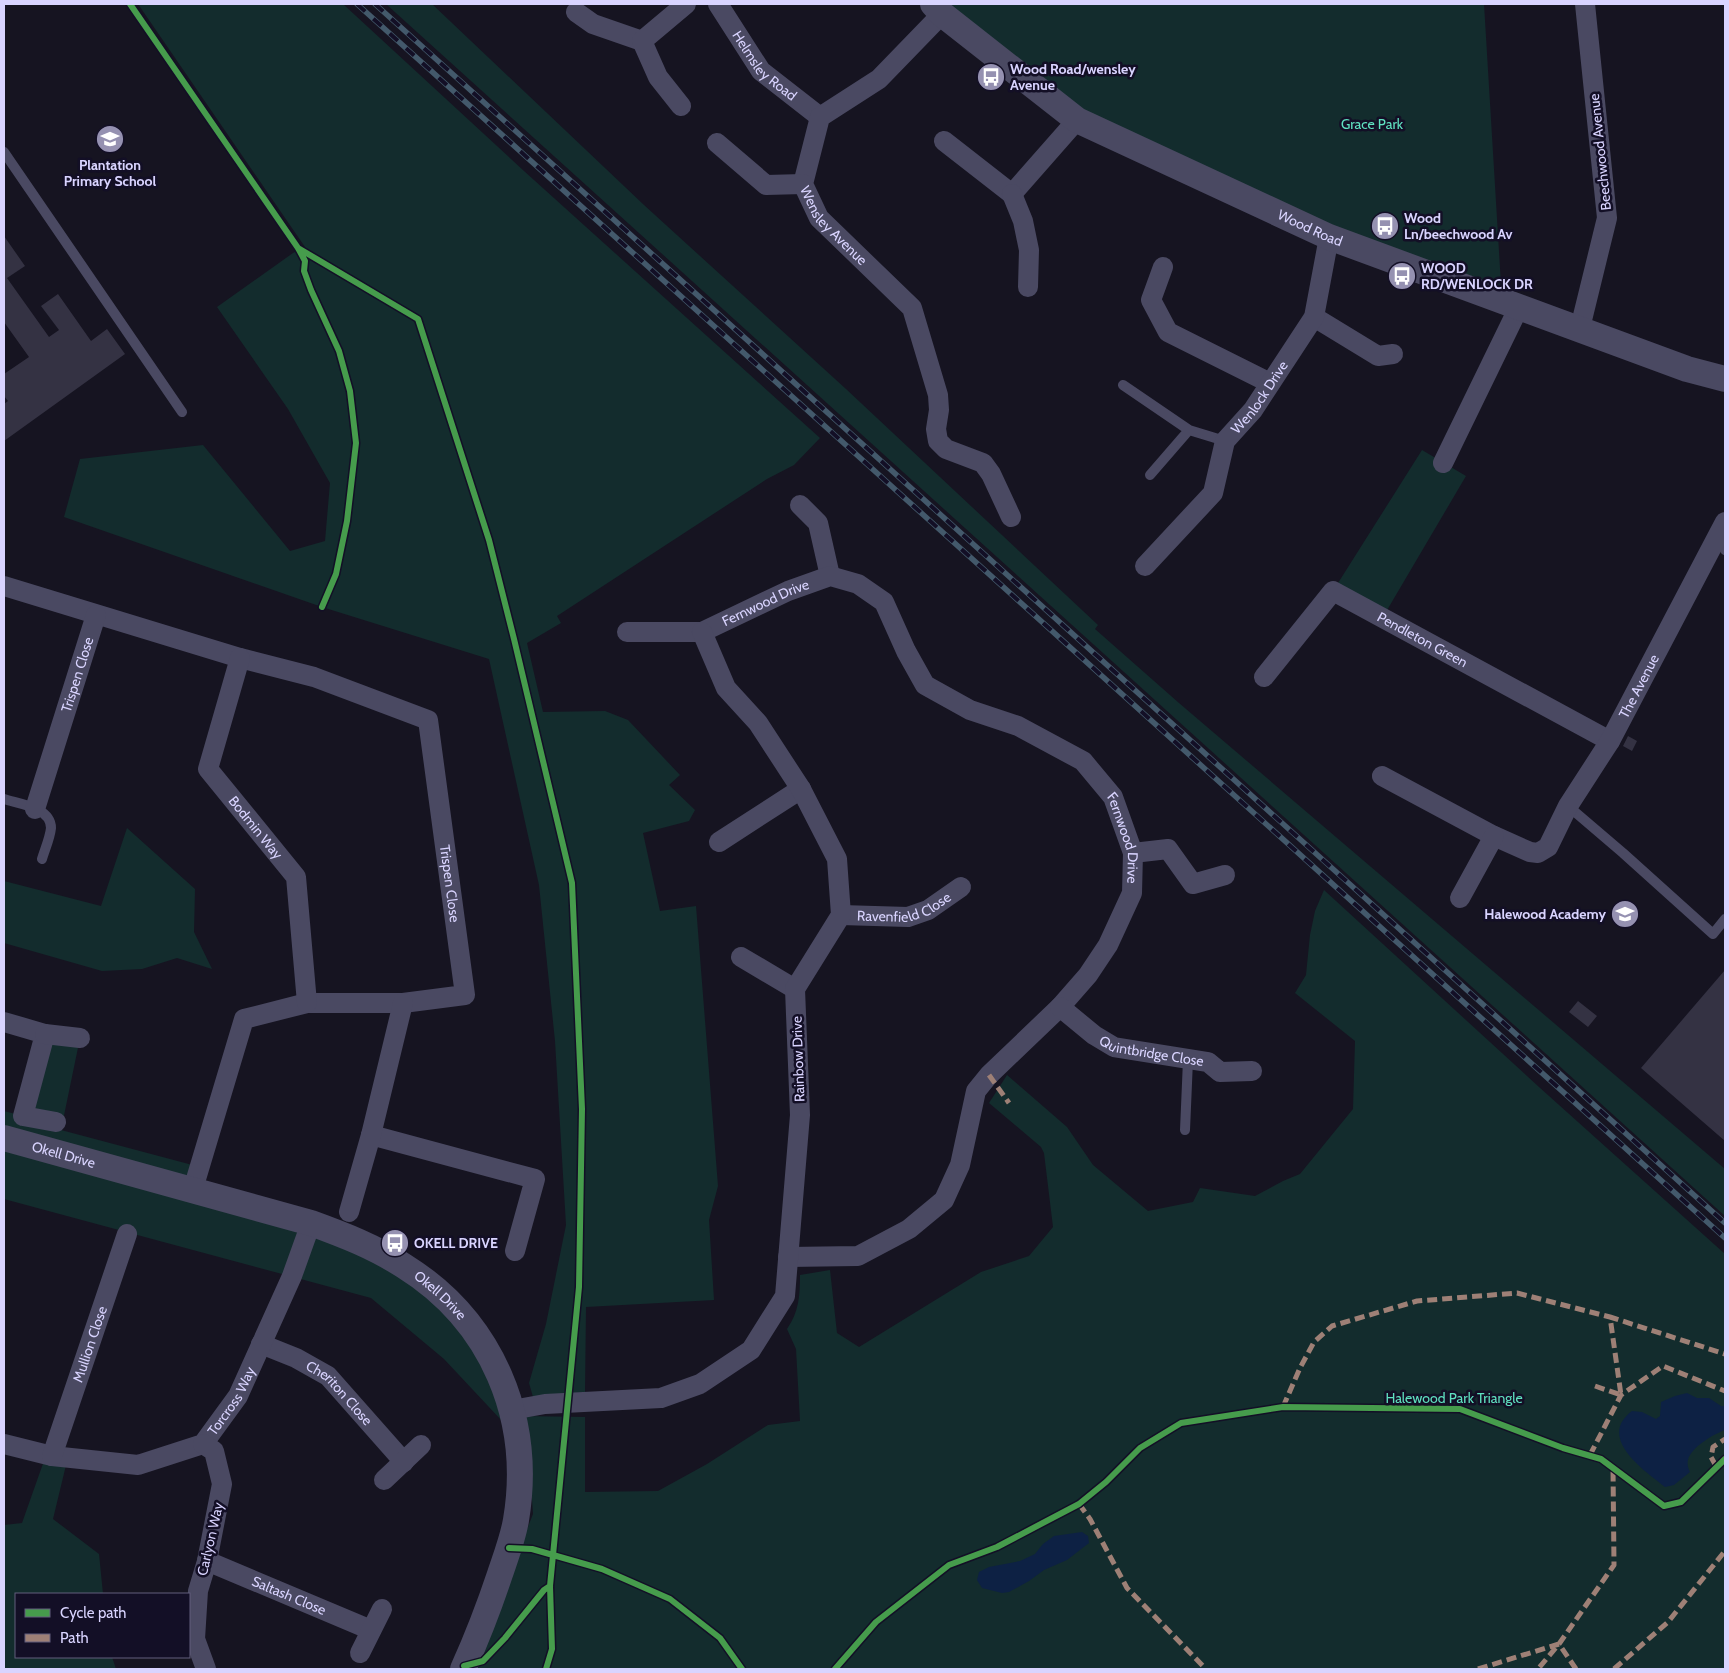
<svg xmlns="http://www.w3.org/2000/svg" width="1729" height="1673" viewBox="0 0 1729 1673" font-family="Cabin,sans-serif">
	<rect width="100%" height="100%" fill="#161421"/>
	<!-- green -->
	<path fill="#132c2d" d="M 138,4 L 343,4 L 524,171 L 820,438 L 794,465 L 767,479 L 557,616 L 561,623 L 527,643 L 543,712 L 605,711 L 628,720 L 680,775 L 669,785 L 695,810 L 689,821 L 643,833 L 660,911 L 696,906 L 718,1186 L 709,1220 L 714,1300 L 586,1307 L 585,1392 L 533,1397 L 529,1383 L 546,1324 L 566,1225 L 555,1041 L 539,885 L 489,659 L 322,607 L 64,517 L 80,459 L 203,445 L 290,551 L 325,541 L 330,483 L 288,409 L 217,307 L 293,253 L 305,247 Z
		M 386,4 L 432,4 L 644,205 L 846,389 L 1098,625 L 1095,629 L 1179,703 L 1725,1169 L 1725,1216 Z
		M 935,4 L 1484,4 L 1502,301 L 1093,127 Z
		M 1422,450 L 1466,476 L 1383,617 L 1333,591 Z
		M 127,828 L 195,889 L 194,932 L 212,969 L 177,958 L 142,969 L 102,971 L 4,943 L 4,881 L 101,906 Z
		M 1324,890 L 1539,1087 L 1725,1254 L 1725,1669 L 472,1669 L 533,1514 L 530,1470 L 520,1416 L 585,1417 L 585,1492 L 658,1491 L 707,1464 L 768,1425 L 800,1421 L 796,1349 L 787,1329 C 799,1312 800,1295 800,1275 L 830,1270 L 837,1333 L 859,1347 L 981,1272 L 1029,1256 L 1053,1227 L 1044,1153 L 1041,1147 L 989,1103 L 1007,1075 L 1067,1127 L 1093,1165 L 1148,1211 L 1193,1202 L 1200,1188 L 1255,1196 L 1283,1181 L 1300,1174 L 1353,1109 L 1355,1041 L 1295,993 L 1306,975 L 1310,935 L 1315,911 Z
		M 45,1034 L 80,1038 L 61,1130 L 200,1167 L 193,1189 L 405,1266 L 478,1334 L 518,1438 L 444,1359 L 371,1298 L 4,1199 L 4,1111 L 23,1116 Z
		M 46,1455 L 67,1461 L 53,1519 L 99,1554 L 103,1594 L 16,1594 L 16,1657 L 112,1657 L 116,1669 L 4,1669 L 4,1525 L 22,1523 Z"/>
	<!-- water -->
	<path fill="#0d2144" d="M 1687,1393 L 1697,1398 L 1709,1398 L 1721,1406 L 1725,1406 L 1725,1430 C 1714,1434 1691,1447 1688,1460 C 1687,1464 1688,1468 1690,1472 L 1674,1485 L 1665,1487 C 1645,1471 1596,1438 1632,1411 L 1642,1412 L 1656,1419 L 1660,1416 L 1661,1402 L 1675,1396 Z
		M 1082,1532 L 1088,1536 L 1089,1543 L 1067,1560 L 1044,1570 L 1029,1581 L 1009,1592 L 1002,1593 L 982,1588 L 977,1580 L 979,1572 L 989,1567 L 1020,1561 L 1035,1554 L 1043,1544 L 1054,1536 Z"/>
	<!-- building -->
	<path fill="#343243" d="M 4,236 L 25,266 L 7,278 L 49,337 L 59,330 L 41,306 L 58,294 L 91,341 L 107,329 L 125,354 L 4,441 L 4,404 L 8,401 L 4,396 L 4,374 L 29,357 L 4,322 Z
		M 1628,736 L 1637,741 L 1632,751 L 1623,746 Z
		M 1725,970 L 1725,1141 L 1641,1068 Z
		M 1578,1001 L 1597,1016 L 1588,1027 L 1569,1012 Z"/>
	<g fill="none" stroke-linecap="round" stroke-linejoin="round">
		<!-- service -->
		<path stroke="#4a4962" stroke-width="10" d="M 4,152 L 182,412
			M 1123,385 L 1189,430
			M 1150,475 L 1189,430 L 1225,441
			M 1720,534 L 1725,550
			M 4,799 C 19,804 51,807 51,828 C 50,838 45,849 42,859
			M 1568,806 L 1623,853 L 1713,934 L 1725,919
			M 1185,1130 L 1188,1060"/>
		<!-- minor -->
		<g stroke="#4a4962" stroke-width="20">
			<path id="s1" d="M 718,4 L 761,71 L 820,117"/>
			<path d="M 576,12 L 593,24 L 642,41"/>
			<path id="s2" d="M 942,14 L 879,79 L 820,117 L 803,184 L 819,218 L 912,308 L 938,395 L 939,410 L 936,429 L 938,441 L 946,449 L 983,463 L 991,474 L 1011,517"/>
			<path d="M 681,106 L 658,77 L 642,41 L 686,4"/>
			<path d="M 944,141 L 1012,194 L 1077,120"/>
			<path d="M 717,143 L 766,185 L 803,184"/>
			<path d="M 1012,194 L 1023,221 L 1029,250 L 1028,287"/>
			<path d="M 1163,267 L 1151,300 L 1168,332 L 1270,383"/>
			<path d="M 1314,317 L 1378,356 L 1393,354"/>
			<path d="M 1580,328 L 1607,218 L 1585,4"/>
			<path d="M 1443,463 L 1519,307"/>
			<path d="M 800,505 L 818,523 L 830,576"/>
			<path id="s3" d="M 1145,566 L 1213,493 L 1225,441 L 1253,410 L 1314,317 L 1329,237"/>
			<path id="s4" d="M 4,586 L 240,658 L 314,677 L 428,720 L 465,995 L 403,1003 L 307,1003 L 244,1019 L 193,1189"/>
			<path id="s5" d="M 627,632 L 702,632 L 788,591 L 830,576 L 858,584 L 884,602 L 906,651 L 925,685 L 970,710 L 1018,726 L 1083,761 L 1113,797 L 1133,853 L 1132,893 L 1108,945 L 1088,975 L 1060,1007 L 989,1075 L 976,1091 L 960,1165 L 944,1200 L 909,1229 L 858,1256 L 788,1257"/>
			<path id="s6" d="M 240,658 L 208,769 L 296,877 L 307,1003"/>
			<path id="s7" d="M 1264,677 L 1333,591 L 1610,741"/>
			<path id="s8" d="M 1382,776 L 1494,836 L 1530,852 L 1538,853 L 1548,847 L 1568,806 L 1610,741 L 1725,522"/>
			<path id="s9" d="M 35,809 L 96,615"/>
			<path d="M 719,842 L 801,789"/>
			<path d="M 1133,853 L 1168,849 L 1193,884 L 1225,875"/>
			<path d="M 1460,898 L 1494,836"/>
			<path id="s10" d="M 841,915 L 908,917 L 928,910 L 961,887"/>
			<path d="M 741,957 L 795,989"/>
			<path id="s11" d="M 1060,1007 L 1094,1035 L 1114,1047 L 1208,1062 L 1220,1072 L 1252,1071"/>
			<path d="M 4,1022 L 45,1034 L 23,1116 L 56,1122"/>
			<path d="M 45,1034 L 80,1038"/>
			<path d="M 371,1135 L 535,1179 L 515,1251"/>
			<path d="M 349,1212 L 371,1135 L 403,1003"/>
			<path id="s12" d="M 261,1344 L 296,1358 L 328,1376 L 404,1462"/>
			<path d="M 512,1410 L 545,1404 L 661,1398 L 700,1384 L 751,1350 L 785,1296 L 800,1115 L 795,989 L 841,915 L 837,859 L 801,789 L 758,723 L 726,688 L 702,632"/>
			<path id="s13" d="M 4,1444 L 52,1456 L 138,1465 L 203,1444 L 238,1396 L 292,1276 L 311,1223"/>
			<path d="M 203,1444 L 214,1451 L 222,1484 L 207,1561 L 198,1591 L 195,1639 L 206,1669"/>
			<path id="s14" d="M 52,1456 L 127,1234"/>
			<path d="M 384,1480 L 421,1445"/>
			<path id="s15" d="M 207,1561 L 371,1630"/>
			<path d="M 360,1653 L 382,1609"/>
		</g>
		<!-- tertiary -->
		<g stroke="#4a4962" stroke-width="26">
			<path id="s16" d="M 933,4 L 942,14 L 1077,120 L 1329,237 L 1687,369 L 1725,379"/>
			<path id="s17" d="M 4,1138 L 311,1223 C 344,1235 375,1247 404,1266 C 492,1321 533,1418 516,1520 C 513,1538 506,1556 500,1574 C 489,1607 477,1638 463,1669"/>
		</g>
		<defs>
			<path id="rail" d="M 357,4 L 1725,1238
				M 375,4 L 1725,1223"/>
		</defs>
		<!-- rail casing -->
		<use href="#rail" stroke="#43596b" stroke-width="5.5"/>
		<!-- rail -->
		<use href="#rail" stroke="#130f26" stroke-width="4" stroke-dasharray="11" stroke-linecap="butt"/>
		<!-- quiet -->
		<path stroke="#9e8076" stroke-width="5" stroke-dasharray="10 5" stroke-linecap="butt" d="M 989,1075 L 1009,1103
			M 1595,1386 L 1621,1395 L 1610,1317 L 1725,1354
			M 1283,1407 L 1300,1368 L 1314,1342 L 1332,1326 L 1417,1301 L 1517,1293 L 1610,1317
			M 1590,1455 L 1621,1395 L 1663,1366 L 1725,1391
			M 1716,1466 L 1711,1457 L 1713,1447 L 1725,1439
			M 1079,1504 L 1090,1519 L 1127,1588 L 1206,1669
			M 1478,1669 L 1559,1644 L 1538,1669
			M 1576,1669 L 1559,1644 L 1614,1565 L 1613,1467
			M 1614,1669 L 1668,1622 L 1725,1551"/>
		<defs>
			<path id="cycleway" d="M 130,4 L 298,248 L 305,261 L 304,271 L 311,290 L 339,351 L 350,391 L 356,443 L 347,521 L 336,574 L 322,607
				M 298,248 L 418,319 L 489,540 L 514,639 L 572,883 L 582,1109 L 579,1287 L 550,1586 L 552,1649 L 546,1669
				M 509,1548 L 532,1549 L 602,1569 L 670,1599 L 720,1638 L 742,1669
				M 464,1666 L 483,1661 L 505,1638 L 544,1590 L 550,1586
				M 835,1669 L 876,1622 L 949,1565 L 997,1547 L 1079,1504 L 1106,1482 L 1140,1448 L 1181,1423 L 1283,1407 L 1460,1409 L 1563,1448 L 1601,1459 L 1664,1506 L 1681,1502 L 1725,1459"/>
		</defs>
		<!-- cycleway casing -->
		<use href="#cycleway" stroke="#130f26" stroke-width="9"/>
		<!-- cycleway -->
		<use href="#cycleway" stroke="#469c4c" stroke-width="6"/>
	</g>
	<!-- icons -->
	<defs>
		<symbol id="bus-disc" viewBox="-11 -11 22 22"><circle r="9.5" fill="#9591b1" stroke="#130f26"/><path d="M-5-6H5V4H4V6H2V4H-2V6H-4V4H-5ZM-3.5-4V0h7V-4ZM-3.5 1.2v1.5H-2V1.2ZM2 1.2v1.5H3.5V1.2Z" fill="#fff"/></symbol>
		<symbol id="school-disc" viewBox="-11 -11 22 22"><circle r="9.5" fill="#9591b1" stroke="#130f26"/><path d="M0-5L7-2L0 1L-7-2ZM-4 1L0 2.5L4 1V4Q0 6-4 4Z" fill="#fff"/></symbol>
	</defs>
	<g fill-rule="evenodd">
		<use href="#bus-disc" x="975" y="61" width="32" height="32"/>
		<use href="#school-disc" x="94" y="123" width="32" height="32"/>
		<use href="#bus-disc" x="1369" y="210" width="32" height="32"/>
		<use href="#bus-disc" x="1386" y="260" width="32" height="32"/>
		<use href="#school-disc" x="1609" y="898" width="32" height="32"/>
		<use href="#bus-disc" x="379" y="1227" width="32" height="32"/>
	</g>
	<g text-anchor="middle" stroke-width="5" stroke-linejoin="round" paint-order="stroke">
		<!-- street labels -->
		<g font-size="14" fill="#d9d4ff" stroke="#130f26">
			<text dy="5" stroke="none"><textPath href="#s1" startOffset="78">Helmsley Road</textPath></text>
			<text transform="translate(1600 152) rotate(-96)" y="5">Beechwood Avenue</text>
			<text dy="5" stroke="none"><textPath href="#s2" startOffset="282">Wensley Avenue</textPath></text>
			<text dy="5" stroke="none"><textPath href="#s16" startOffset="442">Wood Road</textPath></text>
			<text dy="5" stroke="none"><textPath href="#s3" startOffset="209">Wenlock Drive</textPath></text>
			<text dy="5" stroke="none"><textPath href="#s5" startOffset="145">Fernwood Drive</textPath></text>
			<text dy="5" stroke="none"><textPath href="#s7" startOffset="212">Pendleton Green</textPath></text>
			<text dy="5" stroke="none"><textPath href="#s9" startOffset="141">Trispen Close</textPath></text>
			<text dy="5" stroke="none"><textPath href="#s8" startOffset="371">The Avenue</textPath></text>
			<text dy="5" stroke="none"><textPath href="#s6" startOffset="191">Bodmin Way</textPath></text>
			<text dy="5" stroke="none"><textPath href="#s5" startOffset="634">Fernwood Drive</textPath></text>
			<text dy="5" stroke="none"><textPath href="#s4" startOffset="610">Trispen Close</textPath></text>
			<text dy="5" stroke="none"><textPath href="#s10" startOffset="65">Ravenfield Close</textPath></text>
			<text dy="5" stroke="none"><textPath href="#s11" startOffset="105">Quintbridge Close</textPath></text>
			<text transform="translate(798 1059) rotate(-92)" y="5">Rainbow Drive</text>
			<text dy="5" stroke="none"><textPath href="#s17" startOffset="62">Okell Drive</textPath></text>
			<text dy="5" stroke="none"><textPath href="#s17" startOffset="468">Okell Drive</textPath></text>
			<text dy="5" stroke="none"><textPath href="#s14" startOffset="118">Mullion Close</textPath></text>
			<text dy="5" stroke="none"><textPath href="#s12" startOffset="94">Cheriton Close</textPath></text>
			<text dy="5" stroke="none"><textPath href="#s13" startOffset="256">Torcross Way</textPath></text>
			<text transform="translate(210 1539) rotate(-77)" y="5">Carlyon Way</text>
			<text dy="5" stroke="none"><textPath href="#s15" startOffset="89">Saltash Close</textPath></text>
		</g>
		<!-- poi labels -->
		<g font-size="14" font-weight="bold" fill="#d9d4ff" stroke="#130f26" text-anchor="start">
			<text x="1010" y="74">Wood Road/wensley<tspan x="1010" dy="16">Avenue</tspan></text>
			<text x="110" y="170" text-anchor="middle">Plantation<tspan x="110" dy="16">Primary School</tspan></text>
			<text x="1404" y="223">Wood<tspan x="1404" dy="16">Ln/beechwood Av</tspan></text>
			<text x="1421" y="273">WOOD<tspan x="1421" dy="16">RD/WENLOCK DR</tspan></text>
			<text x="1606" y="919" text-anchor="end">Halewood Academy</text>
			<text x="414" y="1248">OKELL DRIVE</text>
		</g>
		<!-- park labels -->
		<g font-size="14" fill="#5fe0c0" stroke="#130f26">
			<text x="1372" y="129">Grace Park</text>
			<text x="1454" y="1403">Halewood Park Triangle</text>
		</g>
	</g>
	<!-- border -->
	<rect width="1729" height="1673" fill="none" stroke="#d9d4ff" stroke-width="10"/>
	<!-- legend -->
	<rect x="15" y="1593" width="175" height="65" fill="#130f26" stroke="#625e7d"/>
	<rect x="25" y="1609" width="25" height="8" fill="#469c4c" stroke="#625e7d"/>
	<text x="60" y="1618" font-size="15" fill="#d9d4ff">Cycle path</text>
	<rect x="25" y="1634" width="25" height="8" fill="#9e8076" stroke="#625e7d"/>
	<text x="60" y="1643" font-size="15" fill="#d9d4ff">Path</text>
</svg>
